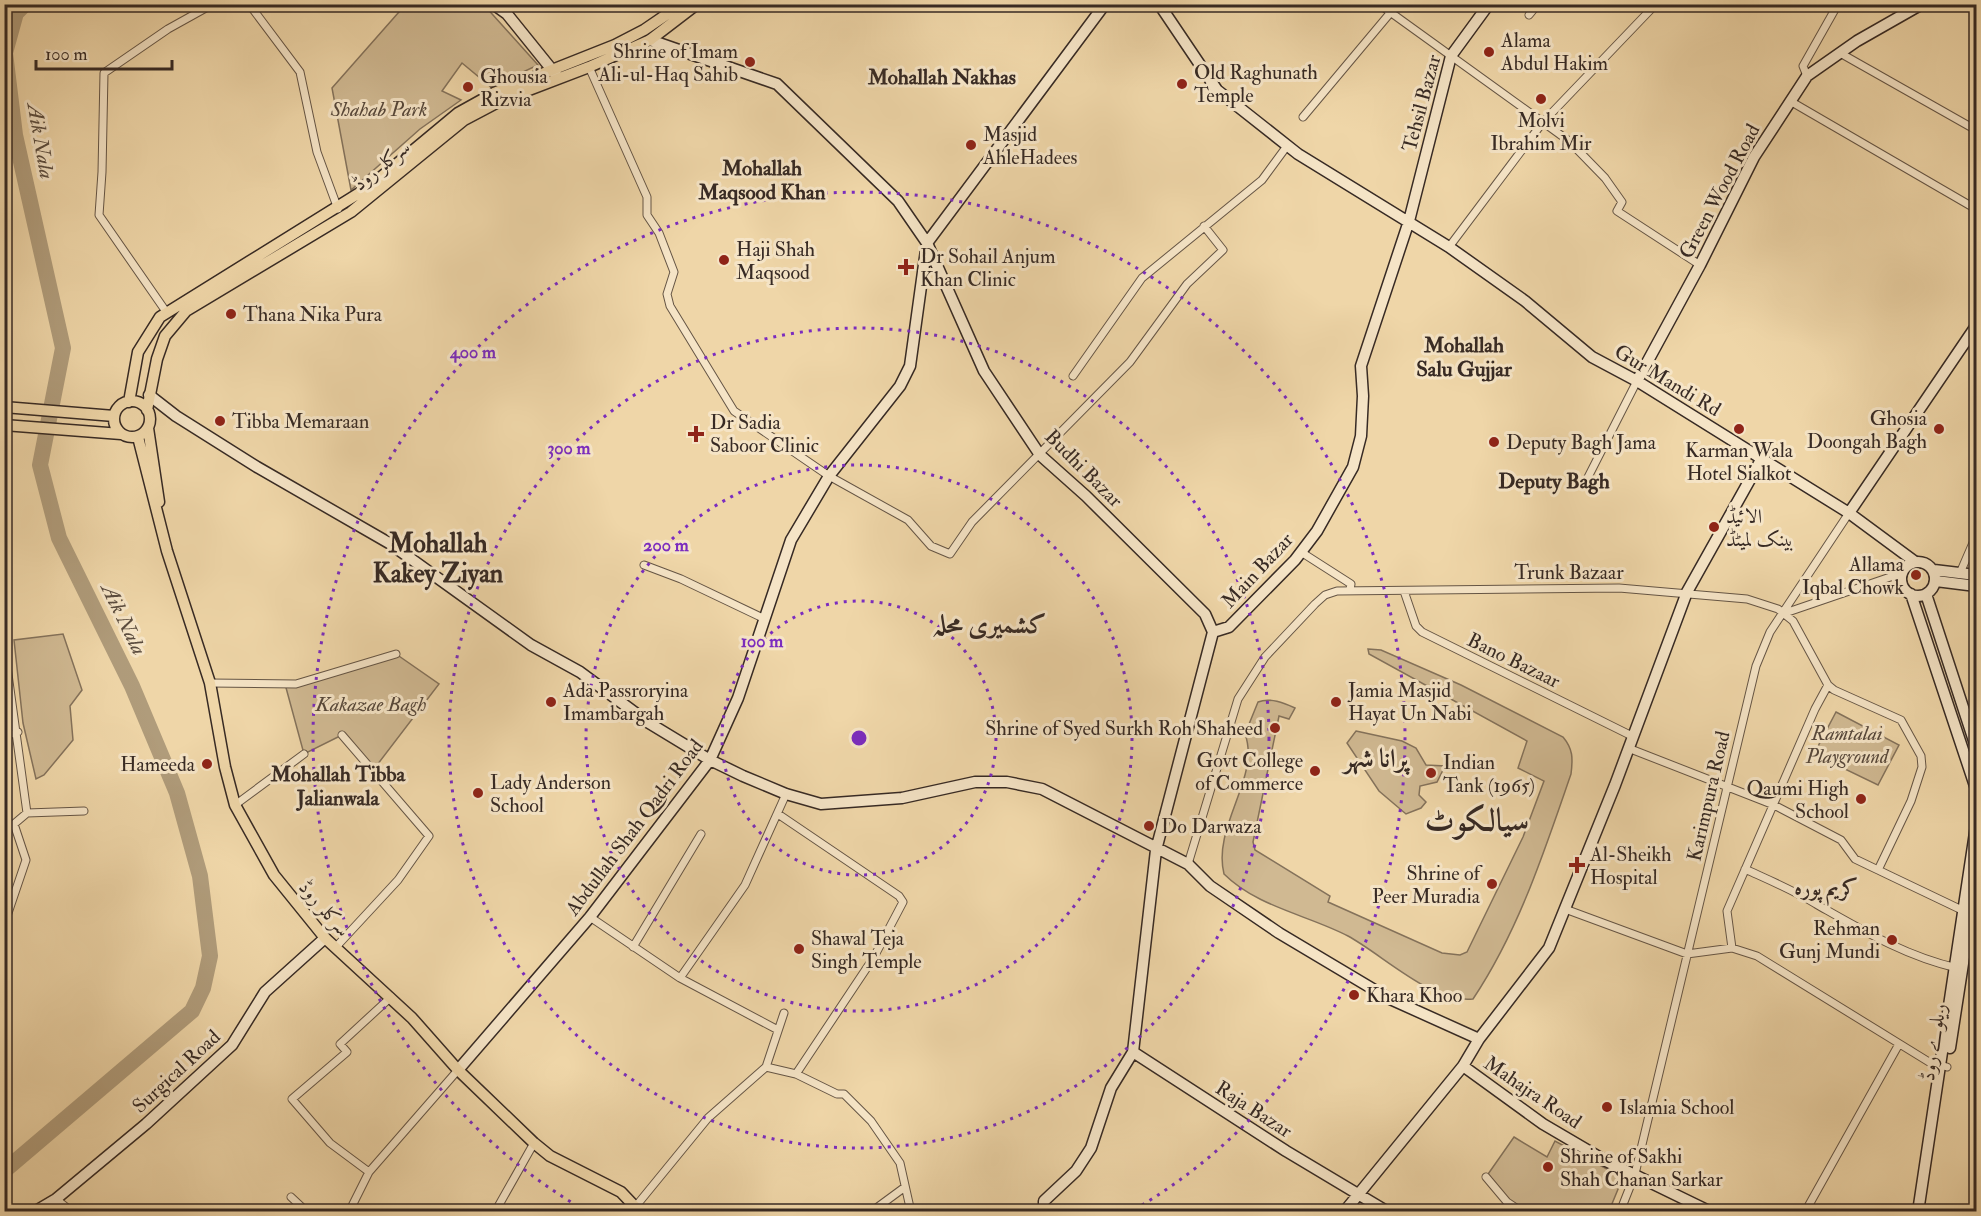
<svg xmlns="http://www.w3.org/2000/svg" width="1981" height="1216" viewBox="0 0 1981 1216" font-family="'IM FELL Double Pica',Amiri,serif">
	<rect width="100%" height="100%" fill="#efd6a8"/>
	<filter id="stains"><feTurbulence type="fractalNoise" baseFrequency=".00333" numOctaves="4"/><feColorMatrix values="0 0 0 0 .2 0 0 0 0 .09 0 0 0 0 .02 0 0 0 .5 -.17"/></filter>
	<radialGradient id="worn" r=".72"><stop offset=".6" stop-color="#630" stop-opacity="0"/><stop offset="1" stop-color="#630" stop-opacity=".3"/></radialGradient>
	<!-- green -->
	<path fill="#d0b992" stroke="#84725b" stroke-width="1.5" d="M 406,4 L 484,5 L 538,65 L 491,87 L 462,63 L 442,91 L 461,100 L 420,129 L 351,190 L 332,88 Z
		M 63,634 L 82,690 L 70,706 L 73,740 L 44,775 L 36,779 L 23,723 L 14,640 Z
		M 1368,649 L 1381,650 L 1461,685 L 1563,737 C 1573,749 1573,758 1571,774 C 1544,852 1519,930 1473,999 C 1433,1004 1383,955 1348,936 C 1308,915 1257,907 1224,874 C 1212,826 1261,777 1245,734 L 1258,702 C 1270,697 1284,703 1295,708 L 1289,719 L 1279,716 L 1253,842 L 1255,850 L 1330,896 L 1328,902 L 1442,953 L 1460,955 L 1467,952 L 1523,837 L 1544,781 L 1518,768 L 1527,741 L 1369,654 Z
		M 396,654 L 439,684 L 374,769 L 342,735 L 304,754 L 285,684 Z
		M 1836,712 L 1899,745 L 1878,785 L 1814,754 Z
		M 1356,731 L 1402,741 L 1416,748 L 1426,765 L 1445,766 L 1437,782 L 1420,786 L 1419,795 L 1426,802 L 1421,808 L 1406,814 L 1379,791 L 1347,743 Z
		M 1514,1137 L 1547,1157 L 1555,1141 L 1620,1176 L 1621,1182 L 1609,1211 L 1522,1212 L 1507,1202 L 1486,1177 Z"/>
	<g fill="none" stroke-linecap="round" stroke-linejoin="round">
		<!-- river -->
		<path stroke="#b09c7b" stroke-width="16" d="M 4,1171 L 192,1011 L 203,988 L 210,956 L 200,876 L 177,793 L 132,686 L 59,538 L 40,465 L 63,348 L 15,135 L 5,53 L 16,13 L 25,4"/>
		<defs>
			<path id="street" d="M 249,4 L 300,72 L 317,152 L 338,209
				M 1379,4 L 1569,141 L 1605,178 L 1622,202 L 1617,211 L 1700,265
				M 1529,15 L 1538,4
				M 1840,53 L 1976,130
				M 589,67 L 647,197 L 647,215 L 659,233 L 674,272 L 667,294 L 670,306 L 734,411 L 829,476 L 908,520 L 931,546 L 950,554 L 972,522 L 1130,362 L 1187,284 L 1223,250 L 1204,226
				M 1807,76 L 1803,66 L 1838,4
				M 1790,101 L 1976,209
				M 1303,117 L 1391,12
				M 1449,247 L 1543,122 L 1656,4
				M 167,313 L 99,215 L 102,172 L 104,73 L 168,29 L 213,4
				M 1073,376 L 1142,278 L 1262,180 L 1287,146
				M 1584,485 L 1637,381
				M 1301,552 L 1351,584 L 1350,589
				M 644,565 L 681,579 L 765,619
				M 1960,573 L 1976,536
				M 1404,591 L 1416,626 L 1422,632 L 1632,736
				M 1785,613 L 1902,573
				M 4,645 L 27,813
				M 210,683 L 296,684 L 396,654
				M 4,736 L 18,732
				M 1628,748 L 1774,805 L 1841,840 L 1855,859 L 1966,912
				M 235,805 L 304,754
				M 778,814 L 899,896 L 903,902 L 874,957 L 796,1074
				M 1188,864 L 1238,699 L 1265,657 L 1315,604 L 1325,595 L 1337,591 L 1619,588 L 1747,599 L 1778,609 L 1793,621 L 1828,685 L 1834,690 L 1901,720 L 1921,756 L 1922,767 L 1911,801 L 1878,870
				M 1745,869 C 1769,880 1793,890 1816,904 C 1862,930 1905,956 1957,968
				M 1565,909 L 1687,954 L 1732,948 L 1757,956 L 1929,1062 L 1947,1067
				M 8,913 L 26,860 L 14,824 L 27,813 L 84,811
				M 590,917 L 680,978 L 778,1030
				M 633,947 L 701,834
				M 335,948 L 398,880 L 429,836 L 342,735
				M 1732,948 L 1727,911 L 1815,709 L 1828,685
				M 680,978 L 745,885 L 786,794
				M 766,1067 L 796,1074 L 837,1094 L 844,1094 L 871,1121 L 900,1163 L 911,1212
				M 369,1172 L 330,1143 L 292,1099 L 347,1052 L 340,1044 L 391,997
				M 1486,1177 L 1507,1202 L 1522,1212
				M 291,1197 L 307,1212
				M 56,1199 L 72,1212
				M 636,1206 L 708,1118 L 766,1067 L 784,1013
				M 349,1212 L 369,1172 L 458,1070
				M 495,1212 L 534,1143
				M 871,1212 L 905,1187
				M 1620,1212 L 1635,1174 L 1756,666 L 1770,632 L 1849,513
				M 1805,1212 L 1899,1044"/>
			<path id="secondary" d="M 493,4 L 507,14 L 557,76
				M 1159,4 L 1217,90 L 1298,154 L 1449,247 L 1525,301 L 1592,357 L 1637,381 L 1849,513 L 1914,561
				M 650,40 L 777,84 L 898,201 L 927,243 L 984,371 L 1040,455 L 1086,496 L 1205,614 L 1213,632
				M 1637,381 L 1700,265 L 1754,157 L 1807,76 L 1857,41 L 1922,4
				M 149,395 L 176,416 L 257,467 L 389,543 L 531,645 L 580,672 L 649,723 L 710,760 L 743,776 L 786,794 L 821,804 L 902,798 L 975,782 L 1007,782 L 1042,789 L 1188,864 L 1210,886 L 1279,933 L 1388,998 L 1479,1039
				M 1849,513 L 1976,326
				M1901 579a17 17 0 1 1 34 0a17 17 0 1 1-34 0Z
				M 1934,570 L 1976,575
				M 1936,581 L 1976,586
				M 1911,594 L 1976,789
				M 1926,594 L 1976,747
				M 1213,632 L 1229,627 L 1295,560 L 1317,531 L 1353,467 L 1361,436 L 1363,396 L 1361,366 L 1409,221 L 1451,56 L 1489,4
				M 1950,1048 L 1976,879
				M 1133,1052 L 1286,1151 L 1388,1212
				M 1463,1066 L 1543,1124 L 1606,1161 L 1711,1212
				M 458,1070 L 590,917 L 710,760 L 738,698 L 791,540 L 829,476 L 900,386 L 910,366 L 927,243 L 1105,4
				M 34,1212 L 56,1199 L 146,1124 L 232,1045 L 265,992 L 325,938
				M 1044,1212 L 1044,1201 L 1076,1171 L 1091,1148 L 1111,1088 L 1133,1052 L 1156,850 L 1213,632
				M 1344,1212 L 1463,1066 L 1479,1039 L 1549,948 L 1615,785 L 1687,592 L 1762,458
				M 1918,1212 L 1976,826"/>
			<path id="primary" d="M114 419a18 18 0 1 1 36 0a18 18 0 1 1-36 0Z
				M 129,402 L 138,352 L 160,317 L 369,187 L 458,113 L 494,93 L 615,45 L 644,30 L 682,4
				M 4,407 L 114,416
				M 147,410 L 157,359 L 165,336 L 186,311 L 351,212 L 464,120 L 500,101 L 589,67 L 650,40 L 697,4
				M 4,425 L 121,434
				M 148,428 L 159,502
				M 138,437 L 167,551 L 210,683 L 225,767 L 235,805 L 274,875 L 325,938 L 412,1018 L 458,1070 L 534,1143 L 550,1156 L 621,1192 L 640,1212"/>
		</defs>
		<!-- street casing -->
		<use href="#street" stroke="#655545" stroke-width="9"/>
		<!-- secondary casing -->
		<use href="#secondary" stroke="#372a24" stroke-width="13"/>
		<!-- primary casing -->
		<use href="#primary" stroke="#372a24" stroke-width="13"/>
		<!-- street -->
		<use href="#street" stroke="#f5e4c6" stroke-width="7"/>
		<!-- secondary -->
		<use href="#secondary" stroke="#f5e4c6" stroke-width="10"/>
		<!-- primary -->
		<use href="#primary" stroke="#efd6a8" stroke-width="10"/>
	</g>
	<!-- distance rings -->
	<g fill="none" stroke="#7b2cbf" stroke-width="3" stroke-dasharray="3 6">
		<circle cx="859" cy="738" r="137"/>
		<circle cx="859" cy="738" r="273"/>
		<circle cx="859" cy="738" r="410"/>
		<path d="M586 1211A546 546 0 1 1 1132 1211"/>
	</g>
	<!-- markers -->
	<g fill="#8f2418" stroke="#f5e4c6" stroke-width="2">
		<circle cx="1489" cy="52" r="6"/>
		<circle cx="750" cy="62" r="6"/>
		<circle cx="1182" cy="84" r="6"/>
		<circle cx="468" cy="87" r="6"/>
		<circle cx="1541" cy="99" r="6"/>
		<circle cx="971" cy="145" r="6"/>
		<circle cx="724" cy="260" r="6"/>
		<path d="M903 258h6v6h6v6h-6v6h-6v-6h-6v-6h6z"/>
		<circle cx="231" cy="314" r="6"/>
		<circle cx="220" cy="421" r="6"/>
		<circle cx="1739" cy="429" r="6"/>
		<circle cx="1939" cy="429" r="6"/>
		<path d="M693 425h6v6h6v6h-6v6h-6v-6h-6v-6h6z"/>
		<circle cx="1494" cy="442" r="6"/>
		<circle cx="1714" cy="527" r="6"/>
		<circle cx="1916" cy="575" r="6"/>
		<circle cx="551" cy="702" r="6"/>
		<circle cx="1336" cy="702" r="6"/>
		<circle cx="1275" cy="728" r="6"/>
		<circle cx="207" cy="764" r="6"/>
		<circle cx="1315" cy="771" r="6"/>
		<circle cx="1431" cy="773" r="6"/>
		<circle cx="478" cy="793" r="6"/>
		<circle cx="1861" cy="799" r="6"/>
		<circle cx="1149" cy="826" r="6"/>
		<path d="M1574 856h6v6h6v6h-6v6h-6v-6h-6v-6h6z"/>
		<circle cx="1492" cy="884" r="6"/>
		<circle cx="1892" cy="940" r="6"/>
		<circle cx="799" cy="949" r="6"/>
		<circle cx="1354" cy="995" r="6"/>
		<circle cx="1607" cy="1107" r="6"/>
		<circle cx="1548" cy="1167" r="6"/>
	</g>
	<g text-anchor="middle" stroke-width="6" stroke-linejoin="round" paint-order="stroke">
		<!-- poi labels -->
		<g font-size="20" fill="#372a24" stroke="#f5e4c6" text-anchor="start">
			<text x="1501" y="47">Alama<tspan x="1501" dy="23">Abdul Hakim</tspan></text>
			<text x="738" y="58" text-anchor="end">Shrine of Imam<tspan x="738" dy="23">Ali-ul-Haq Sahib</tspan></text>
			<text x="1194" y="79">Old Raghunath<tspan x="1194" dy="23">Temple</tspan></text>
			<text x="480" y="83">Ghousia<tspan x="480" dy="23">Rizvia</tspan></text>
			<text x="1541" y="127" text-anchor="middle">Molvi<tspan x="1541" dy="23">Ibrahim Mir</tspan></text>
			<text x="983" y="141">Masjid<tspan x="983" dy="23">AhleHadees</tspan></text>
			<text x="736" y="256">Haji Shah<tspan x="736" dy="23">Maqsood</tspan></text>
			<text x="920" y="263">Dr Sohail Anjum<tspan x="920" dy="23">Khan Clinic</tspan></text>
			<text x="243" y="321">Thana Nika Pura</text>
			<text x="1927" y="425" text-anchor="end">Ghosia<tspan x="1927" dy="23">Doongah Bagh</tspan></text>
			<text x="232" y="428">Tibba Memaraan</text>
			<text x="710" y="429">Dr Sadia<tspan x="710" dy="23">Saboor Clinic</tspan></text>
			<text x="1506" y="449">Deputy Bagh Jama</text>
			<text x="1739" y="457" text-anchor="middle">Karman Wala<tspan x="1739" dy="23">Hotel Sialkot</tspan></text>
			<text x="1726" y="523">الائیڈ<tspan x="1726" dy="23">بینک لمیٹڈ</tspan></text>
			<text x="1904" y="571" text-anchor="end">Allama<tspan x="1904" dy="23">Iqbal Chowk</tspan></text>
			<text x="563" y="697">Ada Passroryina<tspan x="563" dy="23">Imambargah</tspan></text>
			<text x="1348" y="697">Jamia Masjid<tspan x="1348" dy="23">Hayat Un Nabi</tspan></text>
			<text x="1263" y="735" text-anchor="end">Shrine of Syed Surkh Roh Shaheed</text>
			<text x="1303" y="767" text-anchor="end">Govt College<tspan x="1303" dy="23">of Commerce</tspan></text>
			<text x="1443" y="769">Indian<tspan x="1443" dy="23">Tank (1965)</tspan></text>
			<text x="195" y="771" text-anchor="end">Hameeda</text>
			<text x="490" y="789">Lady Anderson<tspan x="490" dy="23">School</tspan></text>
			<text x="1849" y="795" text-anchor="end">Qaumi High<tspan x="1849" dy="23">School</tspan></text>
			<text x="1161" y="833">Do Darwaza</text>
			<text x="1590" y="861">Al-Sheikh<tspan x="1590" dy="23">Hospital</tspan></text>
			<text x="1480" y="880" text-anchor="end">Shrine of<tspan x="1480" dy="23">Peer Muradia</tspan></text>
			<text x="1880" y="935" text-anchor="end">Rehman<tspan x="1880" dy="23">Gunj Mundi</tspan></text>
			<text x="811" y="945">Shawal Teja<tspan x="811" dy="23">Singh Temple</tspan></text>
			<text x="1366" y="1002">Khara Khoo</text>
			<text x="1619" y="1114">Islamia School</text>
			<text x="1560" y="1163">Shrine of Sakhi<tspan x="1560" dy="23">Shah Chanan Sarkar</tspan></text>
		</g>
		<!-- street labels -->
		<g font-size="20" fill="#372a24" stroke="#f5e4c6">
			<text transform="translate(1421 103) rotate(-75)" y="7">Tehsil Bazar</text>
			<text transform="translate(381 165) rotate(-39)" y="7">سرکلر روڈ</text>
			<text transform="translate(1719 191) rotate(-62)" y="7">Green Wood Road</text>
			<text transform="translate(1668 380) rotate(31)" y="7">Gur Mandi Rd</text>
			<text transform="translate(1084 468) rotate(45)" y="7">Budhi Bazar</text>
			<text transform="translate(1257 570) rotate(-47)" y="7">Main Bazar</text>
			<text x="1569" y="579">Trunk Bazaar</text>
			<text transform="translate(1514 660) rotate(26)" y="7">Bano Bazaar</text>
			<text transform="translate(1708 796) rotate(-77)" y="7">Karimpura Road</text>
			<text transform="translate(634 827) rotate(-53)" y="7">Abdullah Shah Qadri Road</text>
			<text transform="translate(325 908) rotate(49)" y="7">سرکلر روڈ</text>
			<text transform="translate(1933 1042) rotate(-81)" y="7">ریلوے روڈ</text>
			<text transform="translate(176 1071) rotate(-43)" y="7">Surgical Road</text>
			<text transform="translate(1533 1092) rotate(34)" y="7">Mahajra Road</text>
			<text transform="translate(1254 1109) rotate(33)" y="7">Raja Bazar</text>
		</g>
		<!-- park labels -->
		<g font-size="20" font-style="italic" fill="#56473a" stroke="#f5e4c6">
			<text x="379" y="116">Shahab Park</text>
			<text x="371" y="711">Kakazae Bagh</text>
			<text x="1847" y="740">Ramtalai<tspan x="1847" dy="23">Playground</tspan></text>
		</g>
		<!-- neighbourhood labels -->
		<g font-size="21" font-weight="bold" fill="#372a24" stroke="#f5e4c6">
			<text x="942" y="84">Mohallah Nakhas</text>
			<text x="762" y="175">Mohallah<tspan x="762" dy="24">Maqsood Khan</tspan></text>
			<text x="1464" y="352">Mohallah<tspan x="1464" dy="24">Salu Gujjar</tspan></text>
			<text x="1554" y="488">Deputy Bagh</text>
			<text x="338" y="781">Mohallah Tibba<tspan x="338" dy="24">Jalianwala</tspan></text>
			<text x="1826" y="895">کریم پورہ</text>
		</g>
		<!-- water labels -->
		<g font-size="21" font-style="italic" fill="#5b4c3e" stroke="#f5e4c6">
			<text transform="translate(41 141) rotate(80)" y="7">Aik Nala</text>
			<text transform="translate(124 619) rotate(64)" y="7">Aik Nala</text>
		</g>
		<!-- district labels -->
		<g font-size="26" font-weight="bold" fill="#372a24" stroke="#f5e4c6">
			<text x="438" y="552">Mohallah<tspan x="438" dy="30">Kakey Ziyan</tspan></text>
			<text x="989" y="633">کشمیری محلہ</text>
			<text x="1376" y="767">پرانا شہر</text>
		</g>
		<!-- town labels -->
		<g font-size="32" font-weight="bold" fill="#372a24" stroke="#f5e4c6">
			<text x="1477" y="831">سیالکوٹ</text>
		</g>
	</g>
	<circle cx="859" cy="738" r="9" fill="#7b2cbf" stroke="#f5e4c6" stroke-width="3"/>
	<g font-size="18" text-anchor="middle" font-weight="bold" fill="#7b2cbf" stroke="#f5e4c6" stroke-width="6" stroke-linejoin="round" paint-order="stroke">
		<text x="473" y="358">400 m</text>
		<text x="569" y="454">300 m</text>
		<text x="666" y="551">200 m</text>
		<text x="762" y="647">100 m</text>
	</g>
	<!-- margin -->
	<rect width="1981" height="1216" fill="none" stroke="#efd6a8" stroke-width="24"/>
	<rect x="6" y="6" width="1969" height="1204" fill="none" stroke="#372a24" stroke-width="3"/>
	<rect x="12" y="12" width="1957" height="1192" fill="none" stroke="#372a24" stroke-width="1.5"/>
	<!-- scale -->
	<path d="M36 60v9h136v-9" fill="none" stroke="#372a24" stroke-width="3"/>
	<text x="45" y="60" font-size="18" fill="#372a24" stroke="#f5e4c6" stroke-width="4.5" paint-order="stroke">100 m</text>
	<rect width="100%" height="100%" filter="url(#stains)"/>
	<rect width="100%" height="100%" fill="url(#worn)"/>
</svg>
